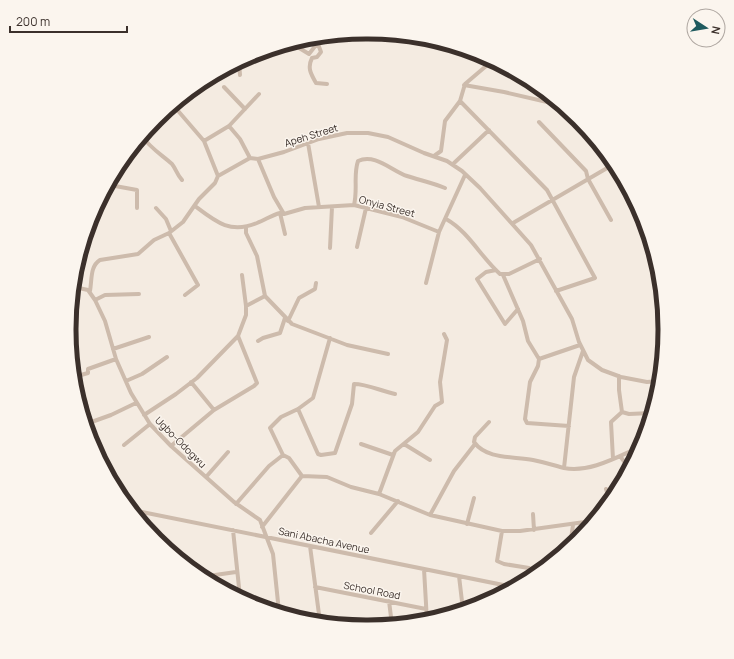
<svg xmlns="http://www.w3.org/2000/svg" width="734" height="659" viewBox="0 0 734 659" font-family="Manrope,sans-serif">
	<rect width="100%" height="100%" fill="#f4ebe1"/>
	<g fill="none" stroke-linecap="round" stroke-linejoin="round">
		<!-- minor -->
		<path stroke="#cdbbac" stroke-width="4" d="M 291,43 L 309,54 L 323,36
			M 318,44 L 321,52 L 317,57 L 312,58 C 307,68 311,74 316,83 L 327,84
			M 492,61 L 465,84 L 460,101 L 547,190 L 595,278 L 556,291
			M 239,62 L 240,75
			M 464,85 L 504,92 L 560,105
			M 224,87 L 245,109
			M 173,105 L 204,141 L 218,176
			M 539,122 L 586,171 L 588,179 L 611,220
			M 229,126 L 240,139 L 250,158
			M 142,136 C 150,148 162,155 172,164 C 176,169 177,175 182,180
			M 204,141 L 229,126 L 259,94
			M 308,143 L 319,207
			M 434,156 L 441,151 L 445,121 L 460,101
			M 258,159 L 274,197 L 284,214
			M 453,164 L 489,130
			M 114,174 L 115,186 L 137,190 L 137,208
			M 218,176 L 250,158 L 258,159 L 284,152 L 319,139 L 347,133 L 368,133 L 388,137 L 424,153 L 447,161 L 462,171 L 480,188 L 531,245 L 572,319 L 579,342 L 588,360 L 602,370 L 621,377 L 647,382 L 659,381
			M 354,205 C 358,188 353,176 358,161 C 375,153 392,171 407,176 C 419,180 433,183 445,188
			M 195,206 C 216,222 230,234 257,223 C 265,220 272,215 280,213 L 284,214 L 305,208 L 354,205 L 402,217 L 439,232
			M 156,208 L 166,219 L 171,231
			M 280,213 L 285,234
			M 446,219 C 469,232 480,256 500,274 L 509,274 L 540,259
			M 513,223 L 614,164
			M 246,227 L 246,233 L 257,256 L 265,296 L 292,324 L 347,345 L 388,354
			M 169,233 L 198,285 L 185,295
			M 357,247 L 366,208
			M 330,248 L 332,207
			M 496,270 L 486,272 L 477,279 L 505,324 L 518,309
			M 242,275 L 246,306
			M 503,275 L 523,321 L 528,341 L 539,359 L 538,366 L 530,382 L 525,419 L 527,423 L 569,426
			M 426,283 L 439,232 L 465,175
			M 74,287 L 88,290 L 95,300 L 105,321 L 116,359 L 131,393 L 150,424 L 171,446 L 234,502 L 260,520 L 273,554 L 279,612
			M 90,291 C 92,280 90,266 100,260 L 138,254 L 154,240 L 169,233 L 183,222 L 199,199 L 215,183 L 218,176
			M 95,300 L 105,295 L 139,294
			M 288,321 L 299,298 L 315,289 L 316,283
			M 258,341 L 263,338 L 280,333 L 285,318
			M 113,349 L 149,337
			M 583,351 L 574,377 L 564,468 C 590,473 617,457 640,447
			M 539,359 L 580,345
			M 619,376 L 619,390 L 622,412 L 629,414 L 651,413
			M 74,377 L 88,373 L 88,369 L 116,359
			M 126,381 L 142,374 L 167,357
			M 191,382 L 214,410
			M 85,399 L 90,422
			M 298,409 L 318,454 L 321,455 L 335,453 L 352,404 L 354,384 C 367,384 381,391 395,394
			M 144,415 L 176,394 L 197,378 L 238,336
			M 89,422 L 92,431
			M 489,422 L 475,437 L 474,442 C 487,460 514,456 533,460 C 543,462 553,465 564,468
			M 86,424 L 111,415 L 136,403
			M 361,444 L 393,455
			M 404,444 L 430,460
			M 124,445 L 150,424
			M 171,446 L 214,410 L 254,386 L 257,383 L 238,336 L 246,315 L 246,306 L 265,296
			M 620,456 L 629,468
			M 613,459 L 611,422 L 622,412
			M 302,476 L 289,458 L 283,455 L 270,428 L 281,417 L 298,409 L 313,398 L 330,338
			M 206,477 L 228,452
			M 606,489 L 610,501
			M 379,494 L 395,451 L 418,432 L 435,406 L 442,402 L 440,382 L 447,340 L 444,334
			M 236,504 L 269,466 L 283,455
			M 132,510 L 513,587
			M 533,514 L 534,530
			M 430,515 L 454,471 L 475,444
			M 467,524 L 474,498
			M 262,527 L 302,476 L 327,477 L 351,487 L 379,494 L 430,515 L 502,531 L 520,531 L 592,521
			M 233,530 L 240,597
			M 502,531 L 497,561 L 504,564 L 529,568 L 533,573 L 533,576
			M 371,533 L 398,501
			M 310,546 L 320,622
			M 570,546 L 573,525
			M 424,569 L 427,621
			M 459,576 L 463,610
			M 201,577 L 236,572
			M 315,587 L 426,609
			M 389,601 L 392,625"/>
	</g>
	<g text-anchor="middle" stroke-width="3" stroke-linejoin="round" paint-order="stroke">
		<!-- street labels -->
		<g font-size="10" fill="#3b302b" stroke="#fbf5ee">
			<text transform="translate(311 135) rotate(-17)" y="4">Apeh Street</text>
			<text transform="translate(387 206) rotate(15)" y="4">Onyia Street</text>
			<text transform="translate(181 442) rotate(45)" y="4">Ugbo-Odogwu</text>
			<text transform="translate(324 540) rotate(12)" y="4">Sani Abacha Avenue</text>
			<text transform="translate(372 590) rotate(11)" y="4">School Road</text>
		</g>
	</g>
	<!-- crop -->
	<path d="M0 0H734V659H0ZM366 39H368A290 290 0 0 1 658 329V330A290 290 0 0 1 368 620H366A290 290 0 0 1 76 330V329A290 290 0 0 1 366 39Z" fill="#fbf5ee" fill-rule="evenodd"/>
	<path fill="none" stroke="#3b302b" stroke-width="5" d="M366 39H368A290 290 0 0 1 658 329V330A290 290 0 0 1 368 620H366A290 290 0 0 1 76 330V329A290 290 0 0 1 366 39Z"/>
	<!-- north arrow -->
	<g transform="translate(706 28) rotate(102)"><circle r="19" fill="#fbf5ee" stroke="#aea6a0"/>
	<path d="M0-3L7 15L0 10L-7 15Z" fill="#1f5a5e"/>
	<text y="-6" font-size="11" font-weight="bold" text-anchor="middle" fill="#3b302b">N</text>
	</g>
	<!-- scale -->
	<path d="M10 26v6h117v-6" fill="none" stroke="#3b302b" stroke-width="2"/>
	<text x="16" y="26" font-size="12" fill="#3b302b" stroke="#fbf5ee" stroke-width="3" paint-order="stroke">200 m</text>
</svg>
